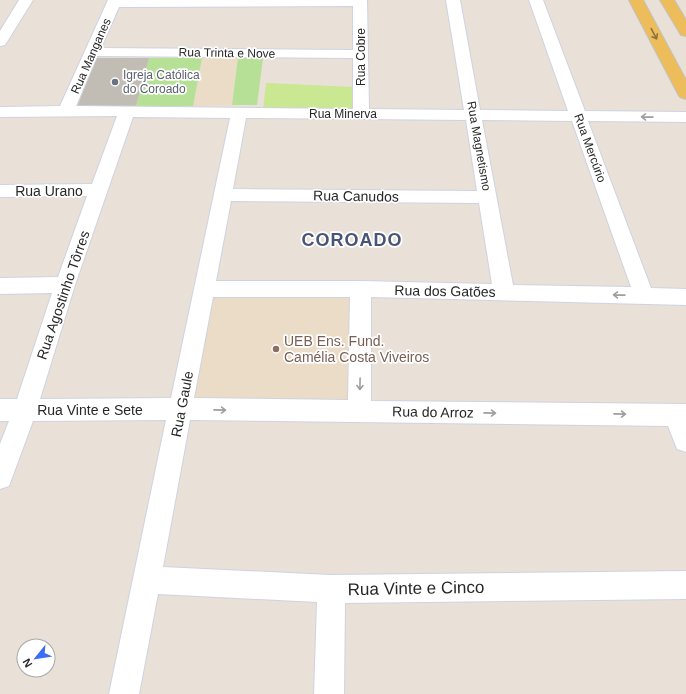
<svg xmlns="http://www.w3.org/2000/svg" width="686" height="694" viewBox="0 0 686 694" font-family="Helvetica,sans-serif">
	<rect width="100%" height="100%" fill="#e9e0d8"/>
	<!-- education -->
	<path fill="#ebdcc7" d="M 202,58 L 238,58 L 232,105 L 193,106 Z
		M 205,289 L 361,289 L 359,411 L 181,409 Z"/>
	<!-- green -->
	<path fill="#b5e095" d="M 149,58 L 202,58 L 193,106 L 136,106 Z
		M 238,58 L 263,58 L 257,105 L 232,105 Z"/>
	<!-- pitch -->
	<path fill="#cae791" d="M 266,83 L 354,87 L 353,111 L 263,110 Z"/>
	<!-- building -->
	<path fill="#c1bcb4" d="M 96,58 L 149,58 L 136,106 L 77,107 Z"/>
	<g fill="none" stroke-linecap="round" stroke-linejoin="round">
		<defs>
			<path id="minor" d="M 19,0 L 33,0 L 5,45 L 0,46 L 0,31 Z
				M 108,0 L 367,0 L 369,109 L 464,110 L 446,0 L 460,0 L 480,110 L 568,111 L 529,0 L 543,0 L 585,111 L 686,112 L 686,122 L 588,121 L 651,288 L 686,289 L 686,305 L 371,297 L 371,401 L 686,404 L 686,452 L 677,449 L 668,426 L 190,420 L 163,567 L 331,575 L 686,571 L 686,599 L 345,603 L 344,694 L 314,694 L 317,602 L 158,594 L 139,694 L 109,694 L 166,420 L 33,421 L 9,486 L 0,489 L 0,444 L 9,421 L 0,421 L 0,399 L 17,399 L 52,293 L 0,294 L 0,278 L 58,277 L 87,196 L 0,197 L 0,185 L 92,184 L 117,116 L 0,117 L 0,107 L 60,106 ZM 353,6 L 353,50 L 101,48 L 119,7 ZM 97,56 L 353,58 L 353,109 L 76,106 ZM 133,117 L 230,118 L 171,398 L 40,399 L 75,285 ZM 246,118 L 466,120 L 477,191 L 233,189 ZM 482,120 L 572,121 L 631,287 L 513,285 ZM 231,201 L 479,203 L 492,284 L 361,281 L 216,281 ZM 213,297 L 350,297 L 348,400 L 194,398 Z"/>
			<path id="major" d="M 629,0 L 643,0 L 686,80 L 686,99 L 680,97 L 678,94 Z
				M 660,0 L 674,0 L 686,20 L 686,36 L 681,35 Z"/>
		</defs>
		<!-- minor casing -->
		<use href="#minor" stroke="#ced3e0" stroke-width="2"/>
		<!-- major casing -->
		<use href="#major" stroke="#c3c3c3" stroke-width="2"/>
		<!-- minor -->
		<use href="#minor" fill="#fff" fill-rule="evenodd"/>
		<!-- major -->
		<use href="#major" fill="#ecbd5a" fill-rule="evenodd"/>
	</g>
	<!-- one-way arrows -->
	<defs><path id="oneway-shaft" d="M-6 0H5M1.5-3L5.5 0L1.5 3" fill="none" stroke-width="1.6" stroke-linecap="round" stroke-linejoin="round"/></defs>
	<use stroke="#8a7240" href="#oneway-shaft" transform="translate(654 34) rotate(62)"/>
	<g stroke="#9e9e9e">
		<use href="#oneway-shaft" transform="translate(647 117) rotate(-179)"/>
		<use href="#oneway-shaft" transform="translate(619 295) rotate(-179)"/>
		<use href="#oneway-shaft" transform="translate(360 384) rotate(91)"/>
		<use href="#oneway-shaft" transform="translate(220 410) rotate(1)"/>
		<use href="#oneway-shaft" transform="translate(490 413) rotate(1)"/>
		<use href="#oneway-shaft" transform="translate(620 414) rotate(1)"/>
	</g>
	<!-- markers -->
	<circle fill="#6b7280" stroke="#fff" stroke-width="1.5" cx="115" cy="82" r="4"/>
	<circle fill="#8d6e63" stroke="#fff" stroke-width="1.5" cx="276" cy="349" r="4"/>
	<g text-anchor="middle" stroke-width="3.5" stroke-linejoin="round" paint-order="stroke">
		<!-- far-street labels -->
		<g font-size="12" fill="#272727" stroke="#fff">
			<text transform="translate(227 53) rotate(1)" y="4">Rua Trinta e Nove</text>
			<text transform="translate(91 56) rotate(-66)" y="4">Rua Manganes</text>
			<text transform="translate(361 57) rotate(-90)" y="4">Rua Cobre</text>
			<text x="343" y="118">Rua Minerva</text>
			<text transform="translate(479 146) rotate(80)" y="4">Rua Magnetismo</text>
			<text transform="translate(590 148) rotate(70)" y="4">Rua Mercúrio</text>
		</g>
		<!-- far-worship labels -->
		<g font-size="12" fill="#5b616d" stroke="#fff" text-anchor="start">
			<text x="123" y="79">Igreja Católica<tspan x="123" dy="14">do Coroado</tspan></text>
		</g>
		<!-- street labels -->
		<g font-size="14" fill="#272727" stroke="#fff">
			<text x="49" y="196">Rua Urano</text>
			<text transform="translate(356 196) rotate(1)" y="5">Rua Canudos</text>
			<text transform="translate(445 291) rotate(1)" y="5">Rua dos Gatões</text>
			<text transform="translate(63 295) rotate(-71)" y="5">Rua Agostinho Tôrres</text>
			<text transform="translate(182 404) rotate(-79)" y="5">Rua Gaule</text>
			<text x="90" y="415">Rua Vinte e Sete</text>
			<text transform="translate(433 412) rotate(1)" y="5">Rua do Arroz</text>
		</g>
		<!-- education labels -->
		<g font-size="14" fill="#785e54" stroke="#fff" text-anchor="start">
			<text x="284" y="346">UEB Ens. Fund.<tspan x="284" dy="16">Camélia Costa Viveiros</tspan></text>
		</g>
		<!-- near-street labels -->
		<g font-size="17" fill="#272727" stroke="#fff">
			<text transform="translate(416 588) rotate(-1)" y="6">Rua Vinte e Cinco</text>
		</g>
		<!-- district labels -->
		<g font-size="18" font-weight="bold" letter-spacing="1" fill="#495576" stroke="#fff">
			<text x="352" y="246">COROADO</text>
		</g>
	</g>
	<!-- north arrow -->
	<g transform="translate(36 658) rotate(240)"><circle r="19" fill="#ffffff" stroke="#a9a9a9"/>
	<path d="M0-3L7 15L0 10L-7 15Z" fill="#3a6ef5"/>
	<text y="-6" font-size="11" font-weight="bold" text-anchor="middle" fill="#272727">N</text>
	</g>
</svg>
